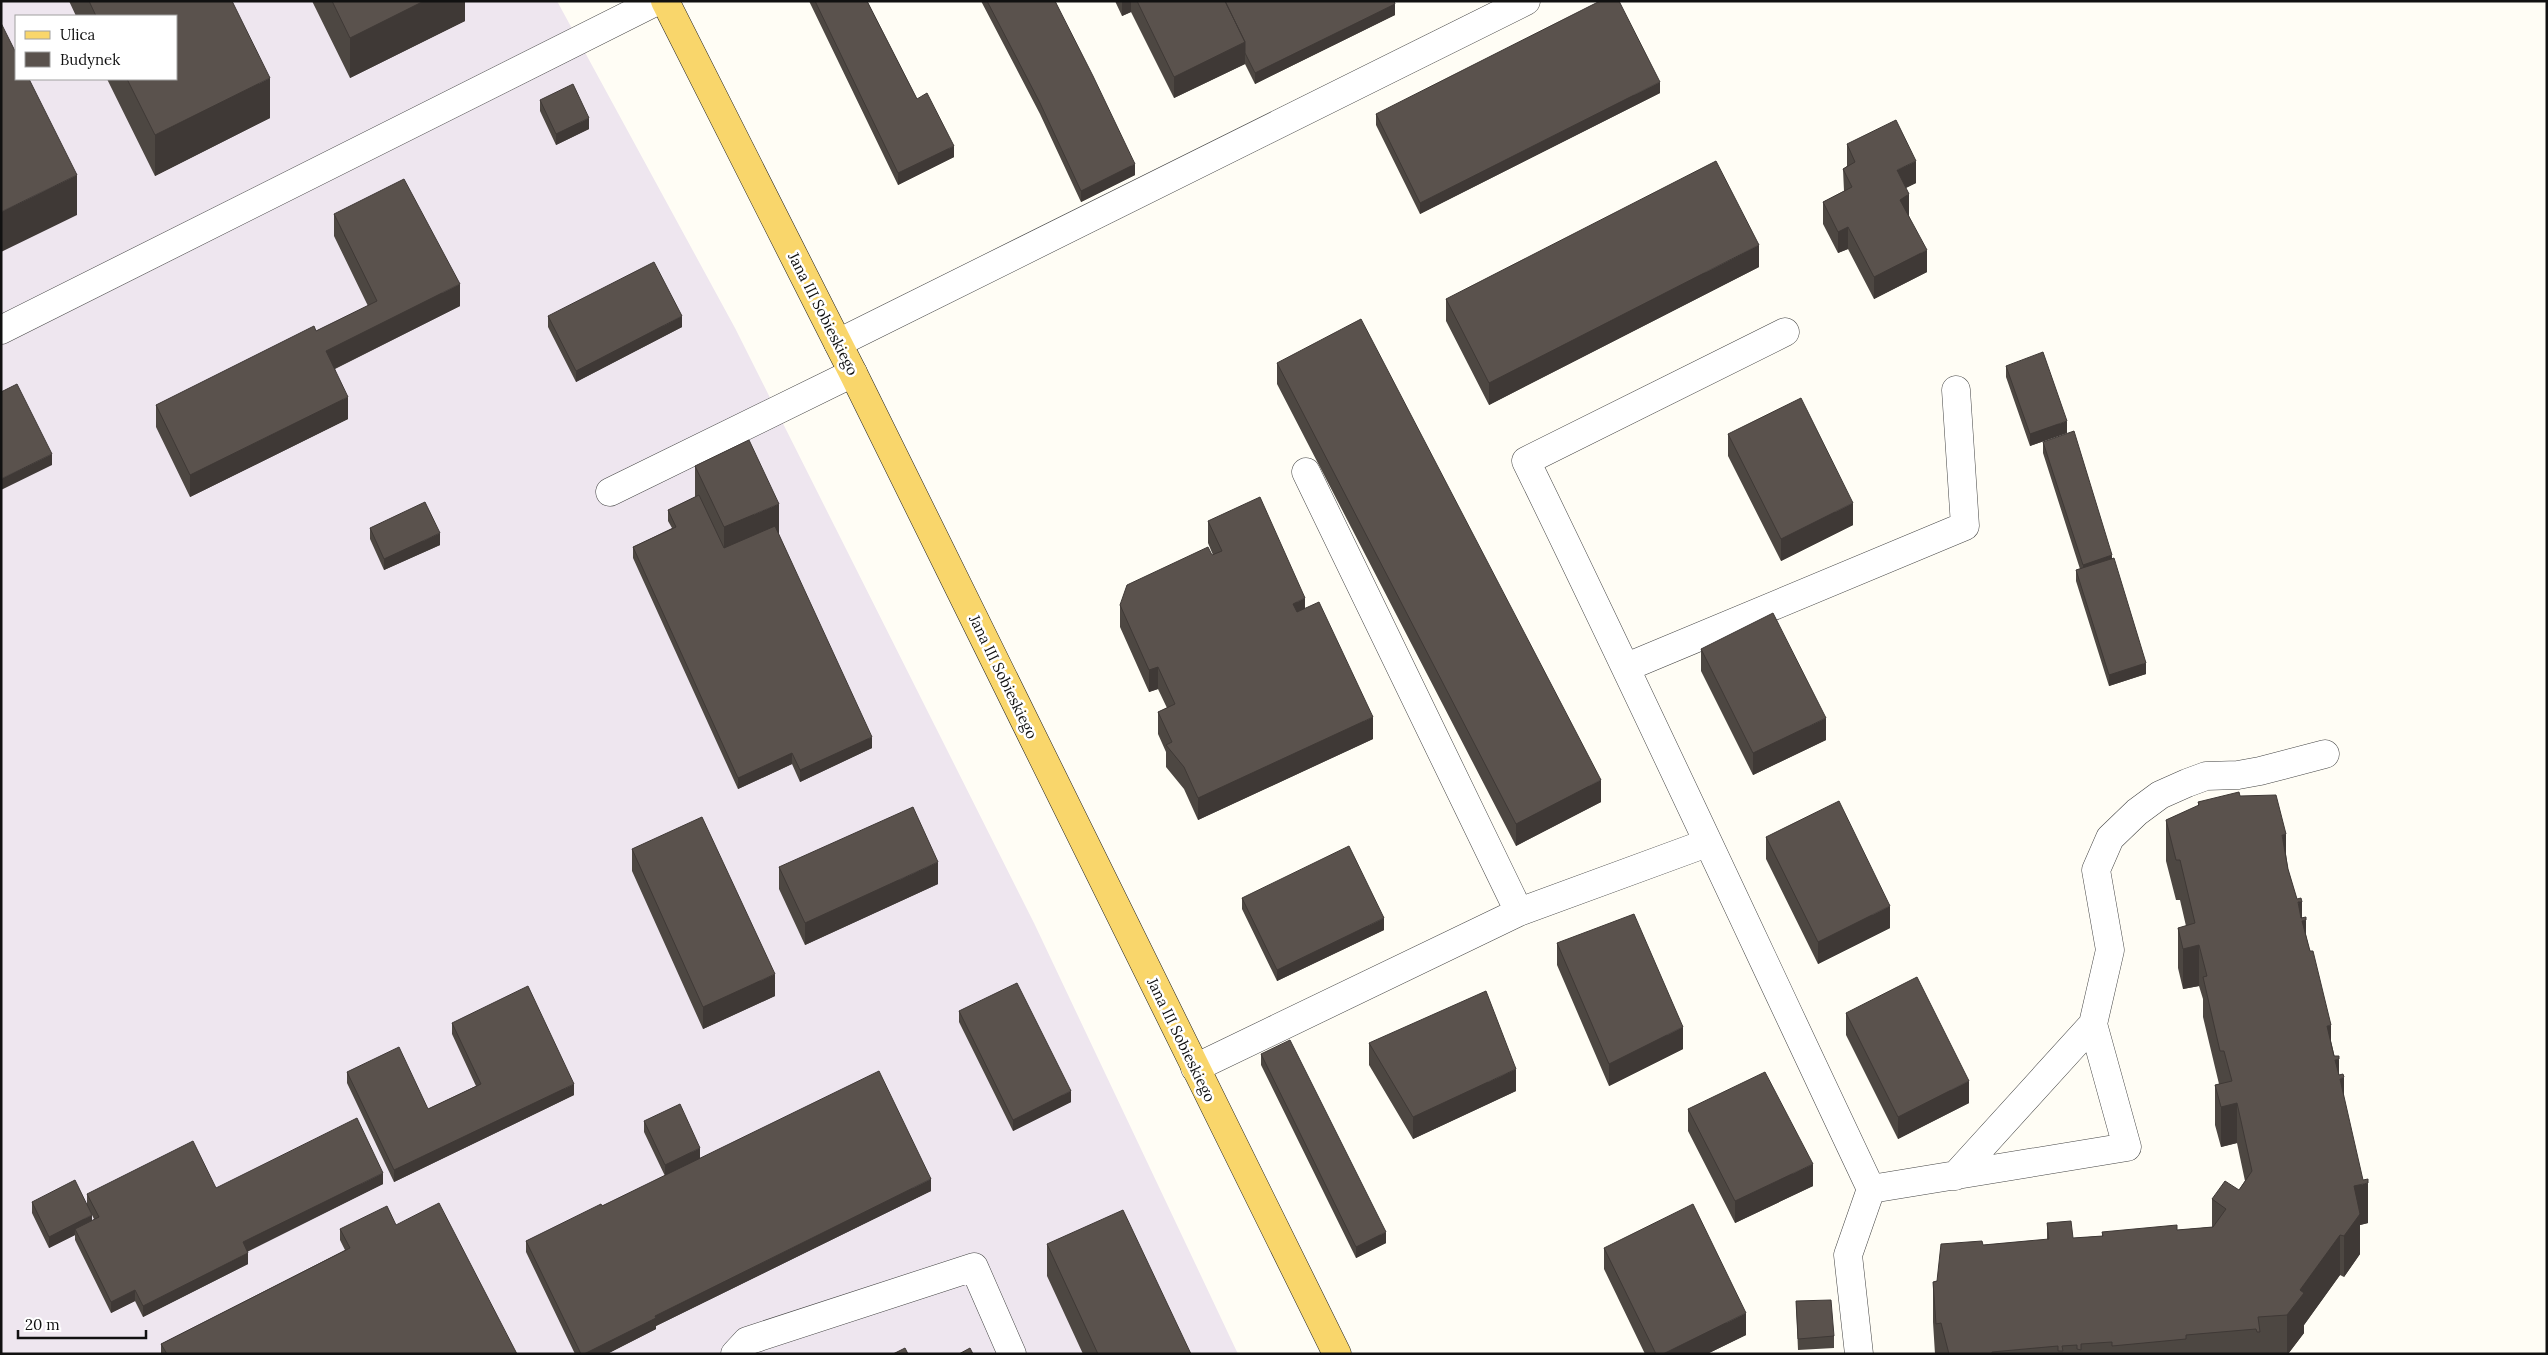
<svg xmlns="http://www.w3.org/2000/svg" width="2548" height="1355" viewBox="0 0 2548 1355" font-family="Lora,serif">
	<rect width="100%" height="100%" fill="#fffdf5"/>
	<!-- industrial -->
	<path fill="#eee6ef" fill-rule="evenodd" d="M 1,1 L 557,1 L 735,328 L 1034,923 L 1238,1354 L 1,1354 ZM 16,16 L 176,16 L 176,79 L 16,79 Z"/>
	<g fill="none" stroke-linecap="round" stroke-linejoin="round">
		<defs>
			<path id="minor" d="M 1,330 L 657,1
				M 1785,332 L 1526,461 C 1644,702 1756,946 1871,1189 L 1848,1255 L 1859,1354
				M 838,343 L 1526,1
				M 1306,472 L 1519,912
				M 610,492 L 853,373
				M 1627,667 L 1965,526 L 1956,390
				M 2093,1024 L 2110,950 L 2096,870 L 2110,838 L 2137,812 L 2160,795 L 2187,783 L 2206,776 L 2238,775 L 2260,771 L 2325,754
				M 1195,1068 L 1519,912 L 1707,843
				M 1871,1189 L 2127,1147 L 2093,1024 L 1955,1176
				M 735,1354 L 747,1341 L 974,1267 L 1012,1354"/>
			<path id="major" d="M 665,1 L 853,373 L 1337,1354"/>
		</defs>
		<!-- minor casing -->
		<use href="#minor" stroke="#444" stroke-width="29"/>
		<!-- major casing -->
		<use href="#major" stroke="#222" stroke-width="29"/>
		<!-- minor -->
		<use href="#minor" stroke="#fff" stroke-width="28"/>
		<!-- major -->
		<use href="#major" stroke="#f9d66b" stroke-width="28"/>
	</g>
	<!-- wall -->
	<path fill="#4d4742" d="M 69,1 L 232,1 L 270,118 L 155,176 L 107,79 L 176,79 L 176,16 L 76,16 Z
		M 312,1 L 465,1 L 465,21 L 350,78 Z
		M 809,1 L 867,1 L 917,99 L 954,157 L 898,185 Z
		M 981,1 L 1055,1 L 1135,175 L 1081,202 L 1040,114 Z
		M 1115,1 L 1394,1 L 1395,15 L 1255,84 L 1245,64 L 1174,98 L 1131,12 L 1122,16 Z
		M 1660,93 L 1420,214 L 1376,125 L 1376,114 Z
		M 540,100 L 589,129 L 556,145 L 540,111 Z
		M 1847,144 L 1916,183 L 1906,188 L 1909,216 L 1927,272 L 1874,299 L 1848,249 L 1838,253 L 1823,224 L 1823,202 L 1844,191 L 1843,169 L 1847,166 Z
		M 334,214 L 460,306 L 335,369 L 348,419 L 190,497 L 156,427 L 156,405 L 316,331 L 368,306 L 334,236 Z
		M 1759,267 L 1489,405 L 1446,321 L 1446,299 Z
		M 548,316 L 682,327 L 576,382 L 548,327 Z
		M 1277,363 L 1601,802 L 1516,846 L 1277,384 Z
		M 2006,366 L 2067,433 L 2030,446 L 2006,377 Z
		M 1728,434 L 1853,525 L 1781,561 L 1728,456 Z
		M 2043,442 L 2112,558 L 2146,674 L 2109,686 L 2076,581 L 2076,570 L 2080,569 L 2043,453 Z
		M 695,466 L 779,535 L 872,748 L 800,782 L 792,764 L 738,789 L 633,558 L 633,547 L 672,528 L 668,521 L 668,510 L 695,497 Z
		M 1208,521 L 1305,609 L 1373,739 L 1198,820 L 1184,789 L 1166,767 L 1166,752 L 1158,734 L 1158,712 L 1167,708 L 1158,689 L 1149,692 L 1120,627 L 1120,605 L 1213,555 L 1208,543 Z
		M 370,528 L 440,545 L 384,570 L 370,539 Z
		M 1701,649 L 1826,740 L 1753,775 L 1701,671 Z
		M 2240,796 L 2286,854 L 2288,869 L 2302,918 L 2339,1075 L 2368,1223 L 2360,1225 L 2360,1254 L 2344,1277 L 2340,1275 L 2304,1325 L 2304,1333 L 2288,1354 L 1935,1354 L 1933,1322 L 1933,1282 L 1937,1281 L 1983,1245 L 2047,1240 L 2047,1223 L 2073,1238 L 2102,1236 L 2102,1232 L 2177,1230 L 2212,1227 L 2212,1199 L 2239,1190 L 2245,1181 L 2237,1143 L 2221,1147 L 2215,1125 L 2215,1085 L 2219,1084 L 2203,1017 L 2203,999 L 2199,986 L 2183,989 L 2178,968 L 2178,928 L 2186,926 L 2180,900 L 2176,900 L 2166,861 L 2166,820 L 2198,806 L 2198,802 Z
		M 1766,837 L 1890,928 L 1818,964 L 1766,859 Z
		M 632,849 L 775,996 L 703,1029 L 632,871 Z
		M 779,867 L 938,884 L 805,945 L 779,889 Z
		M 1242,898 L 1384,930 L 1277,981 L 1242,909 Z
		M 1557,943 L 1683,1049 L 1609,1086 L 1557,965 Z
		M 959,1011 L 1071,1102 L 1013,1131 L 959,1022 Z
		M 1846,1013 L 1969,1103 L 1898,1139 L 1846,1035 Z
		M 452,1023 L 574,1095 L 394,1182 L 347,1083 L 347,1072 L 428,1109 L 476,1086 L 452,1034 Z
		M 1369,1043 L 1516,1091 L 1413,1139 L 1369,1065 Z
		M 1261,1054 L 1386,1243 L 1356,1258 L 1261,1065 Z
		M 1688,1109 L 1813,1186 L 1735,1223 L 1688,1131 Z
		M 644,1121 L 700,1158 L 931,1191 L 656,1326 L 656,1329 L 607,1354 L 575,1354 L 526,1252 L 526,1241 L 602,1206 L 665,1176 L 644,1132 Z
		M 383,1184 L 247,1251 L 248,1264 L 143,1317 L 135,1301 L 111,1313 L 75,1240 L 75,1235 L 49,1248 L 32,1213 L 32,1202 L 92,1221 L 94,1219 L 87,1205 L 87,1194 L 216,1188 Z
		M 396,1225 L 517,1354 L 161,1354 L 161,1344 L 345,1250 L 340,1240 L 340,1229 Z
		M 1047,1244 L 1191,1354 L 1083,1354 L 1047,1276 Z
		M 1604,1248 L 1746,1335 L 1707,1354 L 1645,1354 L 1604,1269 Z
		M 1796,1301 L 1834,1336 L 1834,1348 L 1798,1350 Z"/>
	<!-- shaded-wall -->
	<path fill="#3f3936" d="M 424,1 L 465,1 L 465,21 L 350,78 L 350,38 Z
		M 1122,1 L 1131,1 L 1131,12 L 1122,16 Z
		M 1395,4 L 1395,15 L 1255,84 L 1255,73 Z
		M 1245,42 L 1245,64 L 1174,98 L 1174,77 Z
		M 270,78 L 270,118 L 155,176 L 155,135 Z
		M 1660,82 L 1660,93 L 1420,214 L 1420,203 Z
		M 589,118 L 589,129 L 556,145 L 556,134 Z
		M 954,146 L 954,157 L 898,185 L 898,173 Z
		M 1916,161 L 1916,183 L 1897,192 L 1897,170 Z
		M 1135,164 L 1135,175 L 1081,202 L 1081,191 Z
		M 77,175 L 77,215 L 1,252 L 1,212 Z
		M 1909,194 L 1909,216 L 1900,222 L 1900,200 Z
		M 1848,227 L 1848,249 L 1838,253 L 1838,232 Z
		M 1759,245 L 1759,267 L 1489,405 L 1489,383 Z
		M 1927,250 L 1927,272 L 1874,299 L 1874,277 Z
		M 460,284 L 460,306 L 326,373 L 326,351 Z
		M 682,316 L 682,327 L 576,382 L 576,371 Z
		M 348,397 L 348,419 L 190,497 L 190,475 Z
		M 2067,421 L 2067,433 L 2030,446 L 2030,434 Z
		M 52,454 L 52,465 L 1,490 L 1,479 Z
		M 1853,503 L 1853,525 L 1781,561 L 1781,539 Z
		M 779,504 L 779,535 L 724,559 L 724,527 Z
		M 440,533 L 440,545 L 384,570 L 384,559 Z
		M 2112,555 L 2112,566 L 2083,576 L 2083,565 Z
		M 1305,598 L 1305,620 L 1293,626 L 1293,604 Z
		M 2146,663 L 2146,674 L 2109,686 L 2109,675 Z
		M 1158,667 L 1158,689 L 1149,692 L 1149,670 Z
		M 1373,717 L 1373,739 L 1198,820 L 1198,798 Z
		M 1826,718 L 1826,740 L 1753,775 L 1753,753 Z
		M 872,737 L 872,748 L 800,782 L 800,770 Z
		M 792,753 L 792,764 L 738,789 L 738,778 Z
		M 1601,780 L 1601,802 L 1516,846 L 1516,824 Z
		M 2286,834 L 2286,874 L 2282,835 Z
		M 938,862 L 938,884 L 805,945 L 805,923 Z
		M 2298,902 L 2302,902 L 2302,942 Z
		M 1890,906 L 1890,928 L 1818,964 L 1818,942 Z
		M 1384,918 L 1384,930 L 1277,981 L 1277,970 Z
		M 2306,920 L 2306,961 L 2302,921 Z
		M 2199,945 L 2199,986 L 2183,989 L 2183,949 Z
		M 775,974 L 775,996 L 703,1029 L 703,1007 Z
		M 2331,1025 L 2331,1065 L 2327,1026 Z
		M 1683,1027 L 1683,1049 L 1609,1086 L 1609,1064 Z
		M 2339,1059 L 2339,1099 L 2335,1060 Z
		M 1516,1069 L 1516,1091 L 1413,1139 L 1413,1117 Z
		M 2344,1077 L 2344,1118 L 2340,1079 Z
		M 1969,1081 L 1969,1103 L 1898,1139 L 1898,1117 Z
		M 574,1084 L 574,1095 L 394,1182 L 394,1170 Z
		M 1071,1091 L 1071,1102 L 1013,1131 L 1013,1120 Z
		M 2237,1103 L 2237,1143 L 2221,1147 L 2221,1107 Z
		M 700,1148 L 700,1159 L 665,1176 L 665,1165 Z
		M 1813,1164 L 1813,1186 L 1735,1223 L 1735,1201 Z
		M 383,1173 L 383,1184 L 243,1254 L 243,1242 Z
		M 931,1179 L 931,1191 L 656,1326 L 656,1329 L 607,1354 L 584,1354 L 655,1316 Z
		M 2368,1183 L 2368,1223 L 2360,1225 L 2360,1254 L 2344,1277 L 2344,1236 L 2354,1186 Z
		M 92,1215 L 92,1226 L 75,1229 L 75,1235 L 49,1248 L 49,1237 Z
		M 1386,1232 L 1386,1243 L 1356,1258 L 1356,1247 Z
		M 2340,1235 L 2340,1275 L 2304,1325 L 2304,1333 L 2288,1354 L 2287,1354 L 2287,1315 L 2300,1290 Z
		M 248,1253 L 248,1264 L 143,1317 L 143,1306 Z
		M 135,1290 L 135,1301 L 111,1313 L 111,1302 Z
		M 1746,1313 L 1746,1335 L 1707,1354 L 1663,1354 Z"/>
	<!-- building -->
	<path fill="#5a524d" stroke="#3f3936" d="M 89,1 L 232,1 L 270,78 L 155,135 L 127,79 L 176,79 L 176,16 L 96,16 Z
		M 332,1 L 424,1 L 350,38 Z
		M 815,1 L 867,1 L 917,99 L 927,93 L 954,146 L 898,173 Z
		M 987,1 L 1055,1 L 1093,76 L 1135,164 L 1081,191 L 1040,103 Z
		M 1137,1 L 1225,1 L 1245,42 L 1174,77 Z
		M 1225,1 L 1394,1 L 1395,4 L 1255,73 L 1245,53 L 1245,42 Z
		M 1600,1 L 1619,1 L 1660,82 L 1420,203 L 1376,114 Z
		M 1,23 L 16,53 L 16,79 L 29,79 L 77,175 L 1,212 Z
		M 573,84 L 589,118 L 556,134 L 540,100 Z
		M 1896,120 L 1916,161 L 1897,170 L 1909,194 L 1900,200 L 1927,250 L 1874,277 L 1848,227 L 1838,232 L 1823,202 L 1852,187 L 1843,169 L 1855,162 L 1847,144 Z
		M 1716,161 L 1759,245 L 1489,383 L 1446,299 Z
		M 404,179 L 460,284 L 326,351 L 348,397 L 190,475 L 156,405 L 314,326 L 316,331 L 377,301 L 334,214 Z
		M 654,262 L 682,316 L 576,371 L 548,316 Z
		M 1361,319 L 1601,780 L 1516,824 L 1277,363 Z
		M 2043,352 L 2067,421 L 2030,434 L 2006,366 Z
		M 17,384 L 52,454 L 1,479 L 1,392 Z
		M 1801,398 L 1853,503 L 1781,539 L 1728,434 Z
		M 2074,431 L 2112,555 L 2083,565 L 2043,442 Z
		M 749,440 L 779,504 L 724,527 L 695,466 Z
		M 699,495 L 724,548 L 775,526 L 872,737 L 800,770 L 792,753 L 738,778 L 633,547 L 676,527 L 668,510 Z
		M 1260,497 L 1305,598 L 1293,604 L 1297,612 L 1319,602 L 1373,717 L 1198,798 L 1184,767 L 1166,745 L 1172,742 L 1158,712 L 1175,704 L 1158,667 L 1149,670 L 1120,605 L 1127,585 L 1208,547 L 1212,555 L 1222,551 L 1208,521 Z
		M 425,502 L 440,533 L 384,559 L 370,528 Z
		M 2114,558 L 2146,663 L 2109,675 L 2076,570 Z
		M 1773,613 L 1826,718 L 1753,753 L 1701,649 Z
		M 2239,792 L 2240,796 L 2276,795 L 2286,834 L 2282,835 L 2288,869 L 2297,899 L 2301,898 L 2302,902 L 2298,902 L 2301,918 L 2306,917 L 2306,920 L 2302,921 L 2310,951 L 2313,951 L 2331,1025 L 2327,1026 L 2334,1056 L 2339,1056 L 2339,1059 L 2335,1060 L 2339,1075 L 2343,1074 L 2344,1077 L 2340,1079 L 2363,1180 L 2368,1179 L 2368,1183 L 2354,1186 L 2360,1214 L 2344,1236 L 2340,1235 L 2300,1290 L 2304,1293 L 2287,1315 L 2258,1317 L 2260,1332 L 2257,1332 L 2256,1329 L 2186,1335 L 2186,1339 L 2112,1346 L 2112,1342 L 2081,1344 L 2081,1350 L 2077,1349 L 2077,1345 L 2062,1346 L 2063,1351 L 2058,1351 L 2058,1346 L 1992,1352 L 1992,1354 L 1949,1354 L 1941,1323 L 1936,1324 L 1933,1282 L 1937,1281 L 1941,1244 L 1982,1241 L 1983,1245 L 2049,1239 L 2047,1223 L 2071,1221 L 2073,1238 L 2103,1236 L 2102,1232 L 2177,1225 L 2177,1230 L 2213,1227 L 2226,1209 L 2212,1199 L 2225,1181 L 2239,1190 L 2252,1171 L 2237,1103 L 2221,1107 L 2215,1085 L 2232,1081 L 2224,1051 L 2220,1051 L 2203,977 L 2207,976 L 2199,945 L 2183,949 L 2178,928 L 2195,923 L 2180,860 L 2176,860 L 2166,820 L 2199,805 L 2198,802 Z
		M 1839,801 L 1890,906 L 1818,942 L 1766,837 Z
		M 913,807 L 938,862 L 805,923 L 779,867 Z
		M 702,817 L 775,974 L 703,1007 L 632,849 Z
		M 1349,846 L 1384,918 L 1277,970 L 1242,898 Z
		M 1634,914 L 1683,1027 L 1609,1064 L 1557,943 Z
		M 1917,977 L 1969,1081 L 1898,1117 L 1846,1013 Z
		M 1017,983 L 1071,1091 L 1013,1120 L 959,1011 Z
		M 528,986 L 574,1084 L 394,1170 L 347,1072 L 399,1047 L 428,1109 L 481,1084 L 452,1023 Z
		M 1486,991 L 1516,1069 L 1413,1117 L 1369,1043 Z
		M 1290,1040 L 1386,1232 L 1356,1247 L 1261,1054 Z
		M 879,1071 L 931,1179 L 655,1316 L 656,1318 L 584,1354 L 581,1354 L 526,1241 L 601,1204 L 602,1206 Z
		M 1765,1072 L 1813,1164 L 1735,1201 L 1688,1109 Z
		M 680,1104 L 700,1148 L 665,1165 L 644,1121 Z
		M 357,1118 L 383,1173 L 243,1242 L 248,1253 L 143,1306 L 135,1290 L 111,1302 L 75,1229 L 99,1217 L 87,1194 L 193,1141 L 216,1188 Z
		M 75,1180 L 92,1215 L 49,1237 L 32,1202 Z
		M 439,1203 L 517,1354 L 167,1354 L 161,1344 L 350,1248 L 340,1229 L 387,1206 L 396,1225 Z
		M 1693,1204 L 1746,1313 L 1663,1354 L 1656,1354 L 1604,1248 Z
		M 1123,1210 L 1191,1354 L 1098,1354 L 1047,1244 Z
		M 1831,1300 L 1834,1336 L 1798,1339 L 1796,1301 Z
		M 905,1348 L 908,1354 L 893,1354 Z
		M 970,1348 L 973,1354 L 959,1354 Z"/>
	<g text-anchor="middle" stroke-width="5" stroke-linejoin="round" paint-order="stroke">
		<!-- street labels -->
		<g font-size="15" fill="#111" stroke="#fff">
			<text transform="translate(823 314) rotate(63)" y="5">Jana III Sobieskiego</text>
			<text transform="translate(1003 677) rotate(64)" y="5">Jana III Sobieskiego</text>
			<text transform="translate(1181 1040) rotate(64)" y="5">Jana III Sobieskiego</text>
		</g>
	</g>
	<!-- border -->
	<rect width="2548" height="1355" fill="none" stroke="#111111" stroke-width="5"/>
	<!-- legend -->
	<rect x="15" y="15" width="162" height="65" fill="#ffffff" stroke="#a0a0a0"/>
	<rect x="25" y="31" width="25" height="8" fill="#f9d66b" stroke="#a0a0a0"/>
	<text x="60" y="40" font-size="15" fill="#111111">Ulica</text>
	<rect x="25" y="52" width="25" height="15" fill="#5a524d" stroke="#a0a0a0"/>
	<text x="60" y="65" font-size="15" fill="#111111">Budynek</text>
	<!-- scale -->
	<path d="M18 1330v8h128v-8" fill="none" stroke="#111111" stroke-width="2.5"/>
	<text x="25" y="1330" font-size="15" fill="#111111" stroke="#ffffff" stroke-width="4" paint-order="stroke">20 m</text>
</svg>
